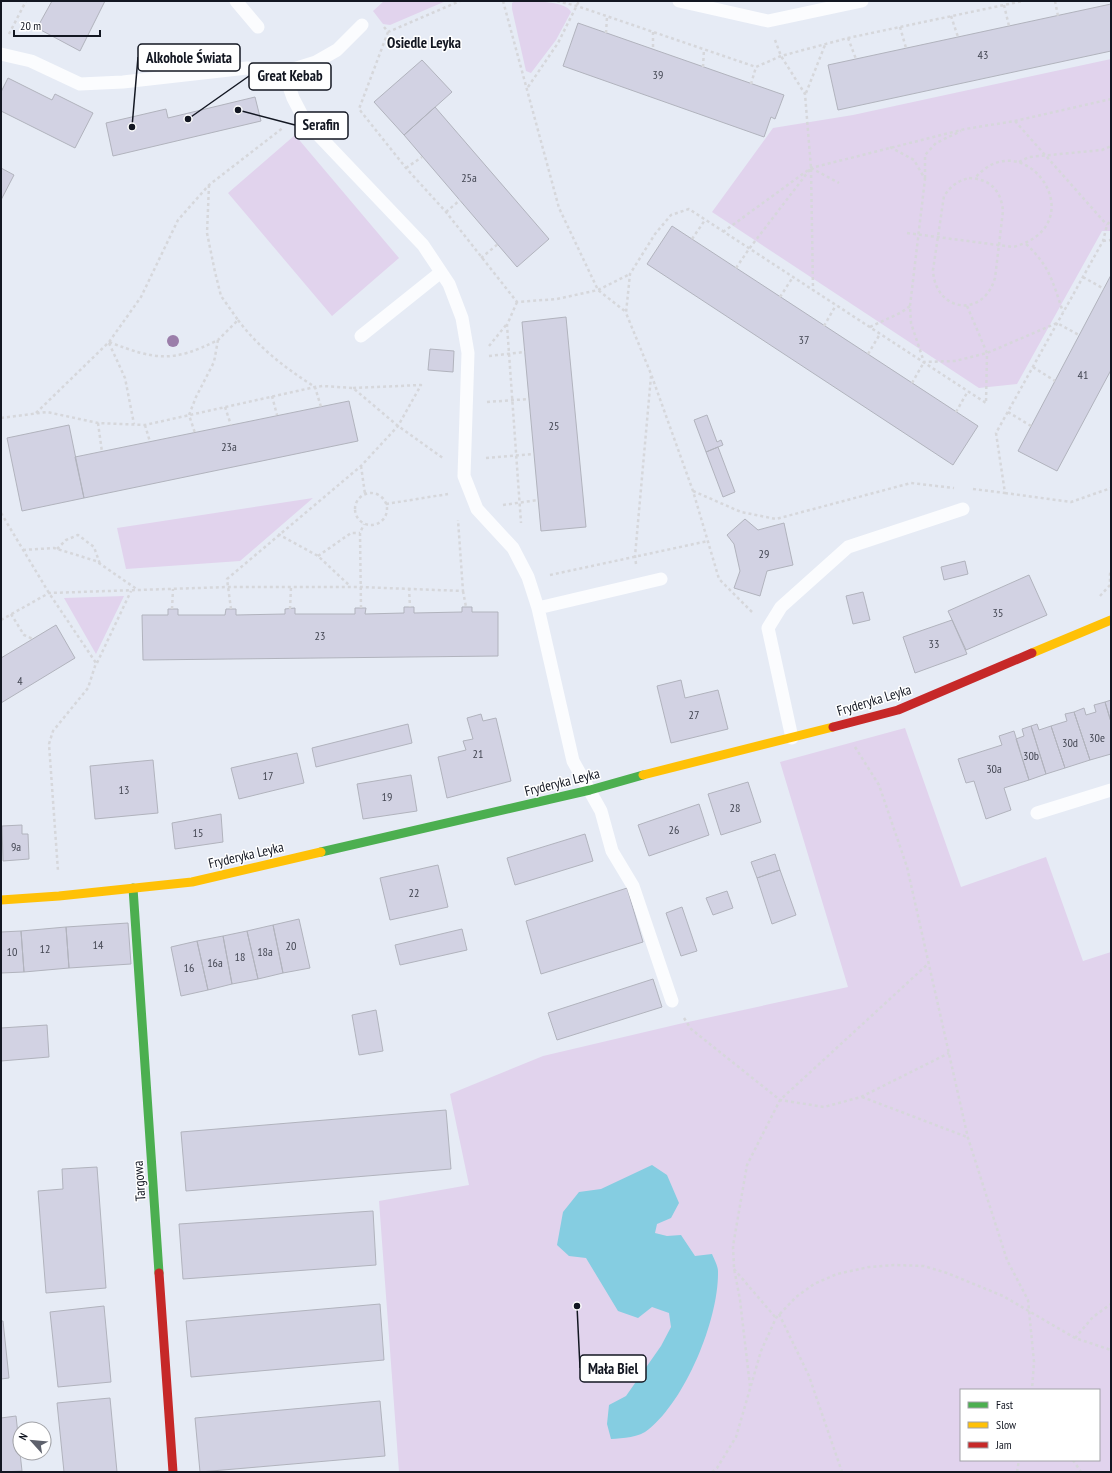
<svg xmlns="http://www.w3.org/2000/svg" width="1112" height="1473" viewBox="0 0 1112 1473" font-family="'PT Sans Narrow',sans-serif">
	<rect width="100%" height="100%" fill="#e6ebf5"/>
	<!-- green -->
	<path fill="#e1d3ed" fill-rule="evenodd" d="M 384,1 L 446,1 L 390,25 L 383,24 L 373,11 Z
		M 515,1 C 528,1 566,0 571,12 L 556,40 L 531,73 L 526,71 L 512,9 L 512,3 Z
		M 1111,59 L 1111,231 L 1102,231 L 1017,384 L 979,388 L 712,212 L 773,128 L 853,115 Z
		M 295,135 L 399,258 L 332,316 L 228,193 Z
		M 313,498 L 240,561 L 126,569 L 117,528 Z
		M 124,596 L 96,654 L 64,598 Z
		M 905,728 L 961,887 L 1046,857 L 1083,961 L 1111,952 L 1111,1472 L 399,1472 L 379,1201 L 469,1185 L 450,1094 L 543,1056 L 679,1024 L 848,987 L 780,762 ZM 961,1390 L 1099,1390 L 1099,1460 L 961,1460 Z"/>
	<!-- water -->
	<path fill="#85cde1" d="M 652,1165 L 667,1175 L 679,1203 L 671,1218 L 657,1224 L 655,1233 L 667,1236 L 681,1235 L 695,1256 L 712,1254 C 714,1259 718,1266 718,1271 C 719,1319 686,1399 649,1429 C 639,1438 623,1438 611,1439 L 607,1424 L 609,1405 L 626,1396 L 661,1346 L 671,1327 L 669,1313 L 652,1307 L 638,1318 L 618,1311 L 586,1258 L 569,1256 L 557,1245 L 563,1212 L 579,1192 L 601,1189 Z"/>
	<!-- building -->
	<path fill="#d2d2e3" stroke="#b1b3bd" d="M 52,1 L 105,1 L 80,51 L 37,28 Z
		M 1111,4 L 1111,51 L 838,110 L 828,65 Z
		M 578,23 L 784,95 L 775,119 L 771,117 L 764,137 L 563,66 Z
		M 422,60 L 452,92 L 404,135 L 374,102 Z
		M 8,78 L 52,100 L 55,94 L 93,113 L 75,148 L 1,111 L 1,92 Z
		M 255,97 L 261,121 L 113,156 L 106,123 L 166,109 L 168,118 Z
		M 435,107 L 549,239 L 517,267 L 404,135 Z
		M 1,168 L 14,175 L 1,200 Z
		M 672,226 L 978,426 L 953,465 L 647,264 Z
		M 1111,275 L 1111,370 L 1057,471 L 1018,451 Z
		M 566,317 L 586,527 L 541,531 L 522,322 Z
		M 430,349 L 454,351 L 453,372 L 428,370 Z
		M 349,401 L 358,441 L 84,498 L 75,457 Z
		M 707,415 L 717,442 L 721,440 L 723,445 L 706,452 L 694,420 Z
		M 69,425 L 84,498 L 22,511 L 7,438 Z
		M 718,447 L 735,492 L 723,497 L 706,452 Z
		M 745,519 L 758,530 L 784,523 L 793,565 L 767,571 L 760,596 L 734,588 L 740,571 L 734,544 L 727,535 Z
		M 965,561 L 968,574 L 944,580 L 941,567 Z
		M 1029,575 L 1047,615 L 966,650 L 948,611 Z
		M 863,592 L 870,620 L 853,624 L 846,596 Z
		M 404,607 L 414,607 L 414,613 L 462,612 L 462,607 L 472,607 L 472,612 L 498,612 L 498,656 L 143,660 L 142,615 L 168,615 L 168,609 L 178,609 L 178,615 L 225,615 L 226,609 L 236,609 L 236,615 L 285,614 L 285,609 L 295,608 L 295,614 L 355,614 L 355,608 L 366,608 L 365,614 L 404,613 Z
		M 952,620 L 967,654 L 915,673 L 903,637 Z
		M 56,625 L 75,658 L 1,703 L 1,658 Z
		M 681,680 L 685,698 L 718,690 L 728,729 L 671,743 L 657,686 Z
		M 1111,700 L 1111,722 L 1105,702 Z
		M 1105,702 L 1111,722 L 1111,754 L 1090,760 L 1074,712 L 1084,708 L 1086,715 L 1096,712 L 1094,705 Z
		M 1074,712 L 1090,760 L 1065,768 L 1051,726 L 1067,721 L 1065,714 Z
		M 481,714 L 483,721 L 496,718 L 511,781 L 447,798 L 438,757 L 466,750 L 463,741 L 473,739 L 467,718 Z
		M 408,724 L 412,743 L 316,767 L 312,748 Z
		M 1037,724 L 1039,730 L 1051,726 L 1065,768 L 1046,774 L 1031,726 Z
		M 1031,726 L 1046,774 L 1029,780 L 1016,739 L 1024,736 L 1022,729 Z
		M 1014,731 L 1029,780 L 1004,788 L 1011,810 L 986,819 L 974,781 L 966,783 L 958,759 L 1002,745 L 999,736 Z
		M 297,753 L 304,783 L 239,799 L 231,768 Z
		M 153,760 L 158,813 L 95,819 L 90,766 Z
		M 411,775 L 417,811 L 363,819 L 357,784 Z
		M 748,782 L 761,822 L 721,835 L 708,794 Z
		M 699,804 L 709,835 L 649,856 L 638,825 Z
		M 221,814 L 223,842 L 175,849 L 172,823 Z
		M 22,825 L 22,834 L 28,834 L 29,859 L 3,861 L 2,826 Z
		M 585,834 L 593,861 L 515,885 L 507,858 Z
		M 775,854 L 780,870 L 757,878 L 751,862 Z
		M 438,865 L 448,907 L 390,920 L 380,878 Z
		M 780,870 L 796,915 L 772,924 L 757,878 Z
		M 627,888 L 643,942 L 541,974 L 526,921 Z
		M 727,891 L 733,908 L 713,915 L 706,898 Z
		M 682,907 L 697,951 L 681,956 L 666,913 Z
		M 299,919 L 310,968 L 283,973 L 273,925 Z
		M 128,923 L 131,964 L 69,968 L 66,927 Z
		M 273,925 L 283,973 L 258,979 L 247,931 Z
		M 66,927 L 69,968 L 24,972 L 21,931 Z
		M 462,929 L 467,950 L 400,965 L 395,945 Z
		M 21,931 L 24,972 L 1,973 L 1,932 Z
		M 247,931 L 258,979 L 232,984 L 223,936 Z
		M 223,936 L 232,984 L 208,990 L 197,941 Z
		M 197,941 L 208,990 L 181,996 L 171,947 Z
		M 653,979 L 662,1007 L 557,1040 L 548,1013 Z
		M 376,1010 L 383,1051 L 359,1055 L 352,1015 Z
		M 47,1025 L 49,1057 L 1,1061 L 1,1028 Z
		M 446,1110 L 451,1169 L 186,1191 L 181,1132 Z
		M 97,1167 L 106,1288 L 46,1293 L 38,1191 L 63,1189 L 62,1169 Z
		M 373,1211 L 376,1265 L 183,1279 L 179,1224 Z
		M 380,1304 L 384,1360 L 191,1377 L 186,1321 Z
		M 104,1306 L 111,1382 L 58,1387 L 50,1312 Z
		M 1,1321 L 3,1321 L 9,1378 L 1,1379 Z
		M 110,1398 L 117,1472 L 64,1472 L 57,1403 Z
		M 380,1401 L 385,1456 L 200,1472 L 195,1418 Z
		M 16,1416 L 22,1471 L 1,1472 L 1,1418 Z"/>
	<g fill="none" stroke-linecap="round" stroke-linejoin="round">
		<!-- path -->
		<path stroke="#d6d7db" stroke-width="2.5" stroke-dasharray="3 3" stroke-linecap="butt" d="M 503,1 L 559,208 L 598,290 L 626,312
			M 557,1 L 577,6 L 756,67 L 781,56 L 848,38 L 1023,1
			M 1055,1 L 1058,16
			M 1004,5 L 1009,26
			M 951,16 L 958,37
			M 384,27 L 388,32 L 460,1
			M 900,27 L 906,48
			M 388,32 L 359,109 L 406,168 L 446,212 L 517,302 L 557,299 L 598,290 L 630,274
			M 653,32 L 653,50
			M 606,33 L 607,17
			M 9,34 L 26,1
			M 848,38 L 856,59
			M 775,40 L 781,56 L 805,94 L 811,168
			M 703,67 L 704,49
			M 751,84 L 756,67
			M 528,87 L 558,43 L 579,1
			M 806,93 L 825,45
			M 1015,121 L 1107,225
			M 890,147 L 914,160 L 925,179 L 910,306 L 911,323 L 924,362 L 955,361 L 987,353 L 1057,323 L 1079,335
			M 1019,162 L 1029,157 L 1102,150 L 1111,146
			M 406,168 L 422,157
			M 811,168 L 839,183
			M 925,178 L 925,155 L 936,143 L 961,131
			M 969,178 C 990,179 1001,190 1003,211 L 995,278 C 983,319 935,312 933,270 L 944,196 C 951,186 957,181 969,178 Z
			M 209,185 L 207,233 L 215,272 L 221,296 L 238,320 L 218,340
			M 446,212 L 460,200
			M 723,232 L 811,168 L 965,129 L 1015,121 L 1111,99
			M 907,233 L 1013,247 C 1097,225 1025,120 975,178
			M 692,239 L 705,220
			M 1103,241 L 1111,240
			M 1026,244 C 1050,266 1053,283 1063,312
			M 481,258 L 498,244
			M 736,268 L 749,249 L 811,168 L 813,290
			M 1083,277 L 1104,289
			M 780,297 L 793,277
			M 517,302 L 507,325 L 521,523
			M 967,306 L 987,353 L 986,403
			M 238,320 C 259,348 285,368 315,387 L 321,407
			M 824,326 L 836,305
			M 870,327 L 902,312 L 910,306
			M 109,342 C 156,360 172,363 218,340 L 214,362 L 196,397 L 189,415 L 195,433
			M 109,343 L 125,378 L 134,424
			M 489,346 L 506,325
			M 868,354 L 880,334
			M 489,356 L 525,352
			M 1033,367 L 1055,381
			M 912,383 L 924,362
			M 272,396 L 277,415
			M 487,402 L 529,399
			M 225,407 L 231,425
			M 956,412 L 968,391
			M 1008,412 L 1031,426
			M 36,413 L 109,342 L 141,297 L 178,220 L 209,185 L 284,127
			M 1,418 L 47,412 L 98,423 L 145,425 L 315,387 L 323,386 L 353,388 L 398,426 L 443,458
			M 98,423 L 102,452
			M 145,425 L 150,442
			M 486,458 L 534,454
			M 361,466 L 365,494
			M 973,489 L 1005,493 L 996,433 L 1103,241 L 1107,225 L 1111,220
			M 693,491 L 741,512 L 776,519 L 911,483 L 954,488
			M355 509a16 16 0 1 1 32 0a16 16 0 1 1-32 0Z
			M 1005,493 L 1071,502 L 1111,488
			M 386,504 L 448,494
			M 503,505 L 538,500
			M 1,513 L 49,593 L 96,663 L 88,688 L 53,731 L 49,744 L 58,871
			M 278,534 L 318,556 L 350,586
			M 57,549 L 66,540 L 78,535 L 94,547 L 100,564
			M 23,550 L 54,548 L 96,561 L 138,590
			M 318,556 L 351,533 L 360,533
			M 636,564 L 635,556 L 651,376
			M 550,575 L 708,541
			M 409,588 L 410,607
			M 463,591 L 466,607
			M 1100,596 L 1110,585 L 1110,574 L 1111,573
			M 361,608 L 360,533 L 364,524
			M 172,609 L 173,589
			M 231,609 L 227,579 L 361,466 L 398,426 L 421,385 L 353,388
			M 290,609 L 291,587
			M 752,612 L 719,579 L 693,491 L 651,374 L 626,313 L 630,274 L 655,234 L 671,215 L 689,209 L 986,403
			M 11,614 L 24,635 L 33,639
			M 1,620 L 49,593 L 227,587 L 360,587 L 463,591 L 458,520
			M 97,663 L 131,591
			M 855,747 L 879,785 L 907,867 L 968,1138 L 1007,1260 L 1028,1300 L 1034,1362 L 1032,1390
			M 684,1018 L 691,1029 L 780,1100 L 824,1107 L 861,1097 L 949,1053
			M 862,1097 L 967,1137
			M 734,1269 L 776,1318
			M 779,1314 L 809,1376 L 842,1472
			M 1075,1338 L 1093,1317 L 1111,1304
			M 750,1386 L 740,1300 L 734,1268 L 733,1246 L 747,1165 L 780,1100 L 929,963
			M 1073,1460 L 1081,1472
			M 712,1472 L 717,1468 L 736,1437 L 761,1351 L 776,1318 L 796,1297 L 814,1284 L 837,1274 L 869,1267 L 894,1265 L 924,1266 L 947,1273 L 1003,1296 L 1075,1338 L 1111,1350
			M 1017,1472 L 1019,1460"/>
		<!-- lane -->
		<path stroke="#fbfcfe" stroke-width="13" d="M 236,1 L 258,27
			M 679,1 L 768,21 L 862,1
			M 1,54 L 31,61 L 80,84 L 123,82 L 247,68 L 284,72 L 293,98 L 305,121 L 423,245 L 449,284 L 462,318 L 468,353 L 464,476 L 477,509 L 513,548 L 528,577 L 538,608 L 661,579
			M 284,72 L 316,62 L 337,50 L 362,25
			M 361,336 L 441,272
			M 538,608 L 573,761 L 601,811 L 612,851 L 633,886 L 672,1001
			M 792,738 L 768,628 L 781,607 L 848,547 L 963,509
			M 1037,813 L 1111,790"/>
		<!-- fast -->
		<path stroke="#4caf50" stroke-width="9" d="M 321,852 L 590,790 L 643,775
			M 133,888 L 159,1273"/>
		<!-- slow -->
		<path stroke="#ffc107" stroke-width="9" d="M 1032,653 L 1111,620
			M 643,775 L 833,727
			M 1,900 L 59,896 L 192,882 L 321,852"/>
		<!-- jam -->
		<path stroke="#c62828" stroke-width="9" d="M 833,727 L 898,710 L 1032,653
			M 159,1273 L 173,1472"/>
	</g>
	<!-- trees -->
	<circle fill="#9b7eaa" cx="173" cy="341" r="6"/>
	<g text-anchor="middle" stroke-width="3" stroke-linejoin="round" paint-order="stroke">
		<!-- number labels -->
		<g font-size="12" fill="#434652">
			<text x="983" y="59">43</text>
			<text x="658" y="79">39</text>
			<text x="469" y="182">25a</text>
			<text x="804" y="344">37</text>
			<text x="1083" y="379">41</text>
			<text x="554" y="430">25</text>
			<text x="229" y="451">23a</text>
			<text x="764" y="558">29</text>
			<text x="998" y="617">35</text>
			<text x="320" y="640">23</text>
			<text x="934" y="648">33</text>
			<text x="20" y="685">4</text>
			<text x="694" y="719">27</text>
			<text x="1097" y="742">30e</text>
			<text x="1070" y="747">30d</text>
			<text x="478" y="758">21</text>
			<text x="1031" y="760">30b</text>
			<text x="994" y="773">30a</text>
			<text x="268" y="780">17</text>
			<text x="124" y="794">13</text>
			<text x="387" y="801">19</text>
			<text x="735" y="812">28</text>
			<text x="674" y="834">26</text>
			<text x="198" y="837">15</text>
			<text x="16" y="851">9a</text>
			<text x="414" y="897">22</text>
			<text x="98" y="949">14</text>
			<text x="291" y="950">20</text>
			<text x="45" y="953">12</text>
			<text x="12" y="956">10</text>
			<text x="265" y="956">18a</text>
			<text x="240" y="961">18</text>
			<text x="215" y="967">16a</text>
			<text x="189" y="972">16</text>
		</g>
		<!-- street labels -->
		<g font-size="14" fill="#131722" stroke="#fff">
			<text transform="translate(874 700) rotate(-17)" y="5">Fryderyka Leyka</text>
			<text transform="translate(562 782) rotate(-14)" y="5">Fryderyka Leyka</text>
			<text transform="translate(246 855) rotate(-13)" y="5">Fryderyka Leyka</text>
			<text transform="translate(139 1181) rotate(-94)" y="5">Targowa</text>
		</g>
		<!-- neighbourhood labels -->
		<g font-size="15" font-weight="bold" fill="#131722" stroke="#fff">
			<text x="424" y="48">Osiedle Leyka</text>
		</g>
	</g>
	<!-- callouts -->
	<path fill="none" stroke="#131722" stroke-width="1.5" d="M132 127L138 57M188 119L249 76M238 110L295 125M577 1306L580 1368"/>
	<g fill="#131722" stroke="#fff" stroke-width="1.5">
		<circle cx="132" cy="127" r="4"/>
		<circle cx="188" cy="119" r="4"/>
		<circle cx="238" cy="110" r="4"/>
		<circle cx="577" cy="1306" r="4"/>
	</g>
	<g fill="#fff" stroke="#131722" stroke-width="1.5">
		<rect x="138" y="44" width="102" height="27" rx="4"/>
		<rect x="249" y="63" width="82" height="27" rx="4"/>
		<rect x="295" y="112" width="53" height="27" rx="4"/>
		<rect x="580" y="1355" width="66" height="27" rx="4"/>
	</g>
	<g font-size="15" text-anchor="middle" font-weight="bold" fill="#131722">
		<text x="189" y="63">Alkohole Świata</text>
		<text x="290" y="81">Great Kebab</text>
		<text x="321" y="130">Serafin</text>
		<text x="613" y="1374">Mała Biel</text>
	</g>
	<!-- border -->
	<rect width="1112" height="1473" fill="none" stroke="#131722" stroke-width="4"/>
	<!-- legend -->
	<rect x="960" y="1389" width="140" height="72" fill="#ffffff" stroke="#a1a2a7"/>
	<rect x="968" y="1402" width="20" height="6" fill="#4caf50" stroke="#a1a2a7"/>
	<text x="996" y="1409" font-size="12" fill="#131722">Fast</text>
	<rect x="968" y="1422" width="20" height="6" fill="#ffc107" stroke="#a1a2a7"/>
	<text x="996" y="1429" font-size="12" fill="#131722">Slow</text>
	<rect x="968" y="1442" width="20" height="6" fill="#c62828" stroke="#a1a2a7"/>
	<text x="996" y="1449" font-size="12" fill="#131722">Jam</text>
	<!-- north arrow -->
	<g transform="translate(32 1441) rotate(297)"><circle r="19" fill="#ffffff" stroke="#a1a2a7"/>
	<path d="M0-3L7 15L0 10L-7 15Z" fill="#5d616c"/>
	<text y="-6" font-size="11" font-weight="bold" text-anchor="middle" fill="#131722">N</text>
	</g>
	<!-- scale -->
	<path d="M14 30v6h86v-6" fill="none" stroke="#131722" stroke-width="2"/>
	<text x="20" y="30" font-size="12" fill="#131722" stroke="#ffffff" stroke-width="3" paint-order="stroke">20 m</text>
</svg>
